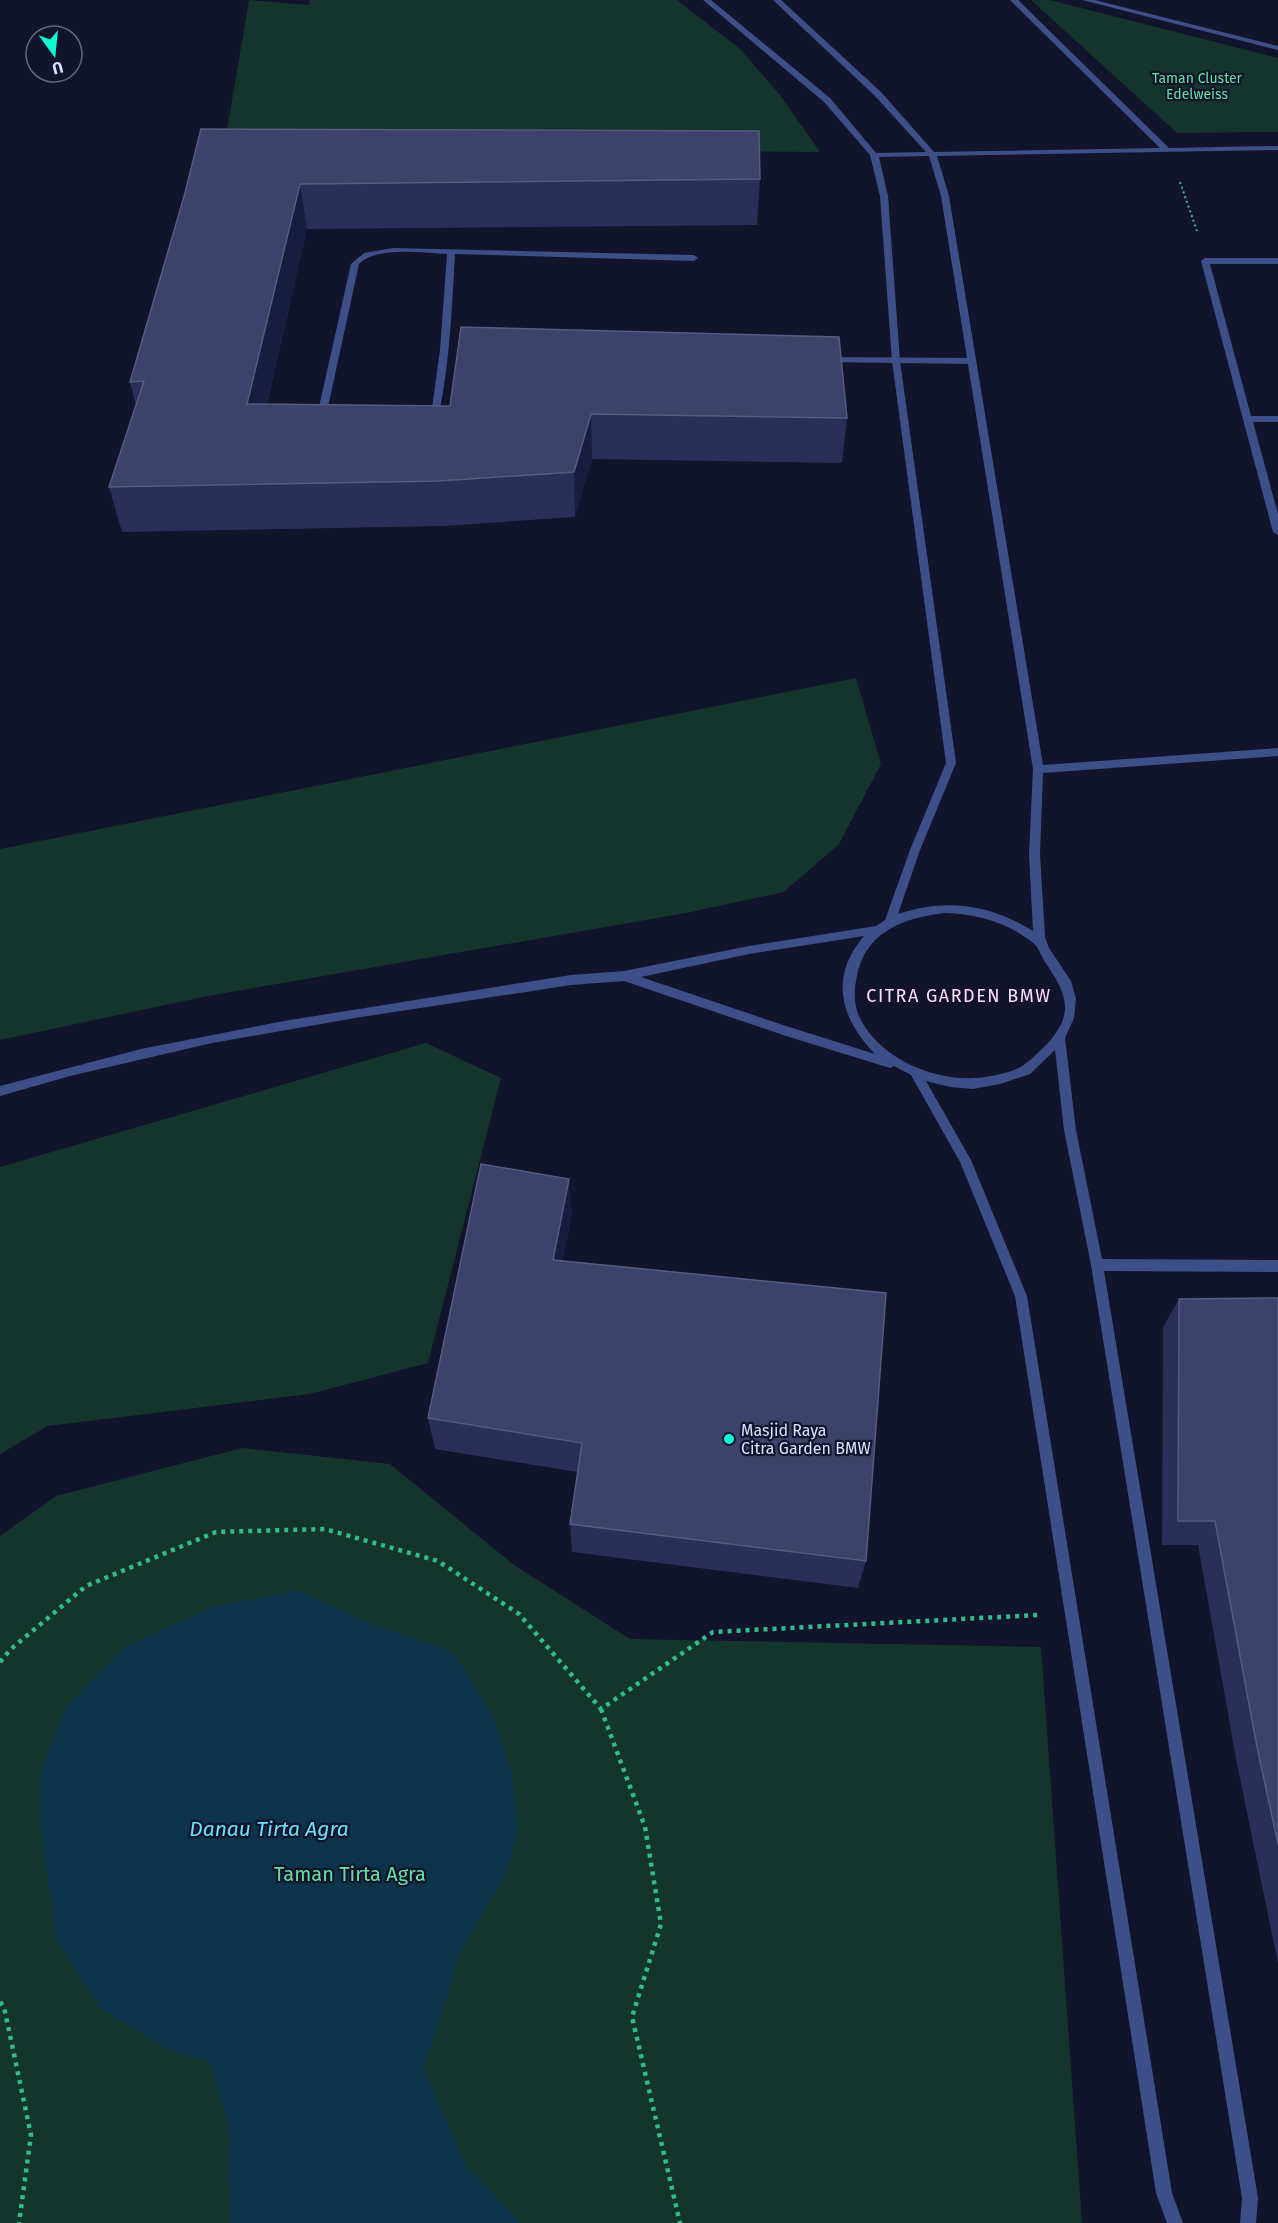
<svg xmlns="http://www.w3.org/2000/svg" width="1278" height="2223" viewBox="0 0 1278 2223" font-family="'Fira Sans',sans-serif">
	<rect width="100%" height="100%" fill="#11142b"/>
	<!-- green -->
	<path fill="#14352b" d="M 249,0 L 309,5 L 310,0 L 677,0 L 740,49 L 780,95 L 820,152 L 224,148 Z
		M 1031,0 L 1050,0 L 1278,58 L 1278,132 L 1177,133 Z
		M 856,678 L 881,764 L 839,844 L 784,892 L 686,913 L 208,996 L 0,1040 L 0,849 Z
		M 426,1043 L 501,1078 L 428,1363 L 310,1394 L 48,1426 L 0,1454 L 0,1167 Z
		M 242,1448 L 390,1464 L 514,1565 L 630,1639 L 1041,1647 L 1082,2223 L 0,2223 L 0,1536 L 56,1496 Z"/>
	<!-- water -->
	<path fill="#0c3349" d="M 297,1590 L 373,1624 L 453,1652 L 493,1716 L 512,1775 L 518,1830 L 506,1874 L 461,1951 L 424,2069 L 466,2165 L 521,2223 L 230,2223 L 228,2123 L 209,2062 L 172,2052 L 101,2009 L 56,1940 L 41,1832 L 41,1770 L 66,1707 L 125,1646 L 212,1607 Z"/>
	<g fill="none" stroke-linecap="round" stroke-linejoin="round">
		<!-- path-far1 -->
		<path stroke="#32bc8e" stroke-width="2" stroke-dasharray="2 3" stroke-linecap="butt" d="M 1180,182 L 1197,231"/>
		<!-- path -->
		<path stroke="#32bc8e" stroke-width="4.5" stroke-dasharray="4 5" stroke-linecap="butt" d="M 0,1662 L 11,1649 L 86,1586 L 216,1532 L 325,1529 L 438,1561 L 519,1614 L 601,1709 L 713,1632 L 1038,1615
			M 601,1709 L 645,1827 L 661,1924 L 632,2017 L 680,2223
			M 0,2002 L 4,2007 L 31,2135 L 19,2223"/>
		<!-- lane -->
		<path fill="#3d4f89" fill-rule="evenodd" d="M 393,248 L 694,255 L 698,258 L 694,261 L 455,254 C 452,306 450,358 440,409 L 426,419 L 421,416 L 432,408 L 440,350 L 447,254 C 423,253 377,246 359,264 L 328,407 L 336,416 L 331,419 L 328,418 L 319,407 L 351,264 L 364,253 Z
			M 826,357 L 972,358 L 976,361 L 972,364 L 823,362 L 822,360 Z"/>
		<!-- street -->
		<path fill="#3d4f89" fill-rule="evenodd" d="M 703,0 L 711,0 L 830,98 L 876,153 L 926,152 L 875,96 L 773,0 L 781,0 L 881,92 L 934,152 L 1160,148 L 1010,0 L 1018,0 L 1169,148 L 1278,146 L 1278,150 L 937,156 L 949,196 L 1043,765 L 1278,748 L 1278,756 L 1043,773 L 1040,854 L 1045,937 L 1049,948 L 1071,981 L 1076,999 L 1074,1018 L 1065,1038 L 1076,1130 L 1102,1259 L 1278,1260 L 1278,1272 L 1104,1271 L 1258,2198 L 1256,2223 L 1240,2223 L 1242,2198 L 1091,1265 L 1064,1130 L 1055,1050 L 1030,1074 L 1000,1084 L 973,1089 L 950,1087 L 926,1081 L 971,1160 L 1027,1296 L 1172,2193 L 1183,2223 L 1167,2223 L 1156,2193 L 1015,1296 L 960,1162 L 911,1075 L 894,1066 L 890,1068 L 786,1036 L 624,981 L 571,985 L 355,1018 L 212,1043 L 70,1076 L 0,1096 L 0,1086 L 141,1049 L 284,1021 L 571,975 L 624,971 L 749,946 L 876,926 L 885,920 L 910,850 L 946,763 L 892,361 L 880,196 L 870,155 L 824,102 ZM 929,156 L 941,196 L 1033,769 L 1029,854 L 1033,931 C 990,904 945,898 898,914 L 920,850 L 956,763 L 900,361 L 888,196 L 879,157 ZM 945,913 C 976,914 1008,922 1033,943 C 1039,947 1041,956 1045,962 C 1067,994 1076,1014 1045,1046 C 1025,1066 1019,1071 991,1076 C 944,1086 880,1062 859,1016 C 854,1005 854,992 856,981 C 863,933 901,918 945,913 ZM 864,936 C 829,977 840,1018 875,1054 L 786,1026 L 641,977 L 749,954 Z
			M 1082,0 L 1095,0 L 1278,46 L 1278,50 Z
			M 1278,258 L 1278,264 L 1210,264 L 1251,416 L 1278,416 L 1278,422 L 1253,422 L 1278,514 L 1278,535 L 1273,532 L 1201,261 L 1205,258 Z"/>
	</g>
	<!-- wall -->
	<path fill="#2a2e59" d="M 201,129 L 760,179 L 757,225 L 307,229 L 267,404 L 847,418 L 842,463 L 592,459 L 575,517 L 444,526 L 122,532 L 109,487 L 136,406 L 130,382 L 185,193 Z
		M 569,1179 L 572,1215 L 562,1261 L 866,1561 L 858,1588 L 572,1552 L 570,1524 L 577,1472 L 435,1449 L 428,1418 Z
		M 1278,1298 L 1278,1963 L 1237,1764 L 1198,1545 L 1162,1545 L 1163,1327 L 1179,1299 Z"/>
	<!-- shaded-wall -->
	<path fill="#181c3f" d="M 300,184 L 307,229 L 256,449 L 247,404 Z
		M 591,414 L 592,459 L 575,517 L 574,472 Z
		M 569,1179 L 572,1215 L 556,1294 L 553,1260 Z"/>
	<!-- building -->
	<path fill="#3d426a" stroke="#565b82" stroke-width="1.5" d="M 201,129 L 759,131 L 760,179 L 300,184 L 247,404 L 450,406 L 461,327 L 839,337 L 847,418 L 591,414 L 574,472 L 439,481 L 109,487 L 144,381 L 130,382 L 185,193 Z
		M 481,1164 L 569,1179 L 553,1260 L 886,1293 L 866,1561 L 570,1524 L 582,1443 L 428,1418 Z
		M 1278,1298 L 1278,1844 L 1257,1747 L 1215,1521 L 1178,1521 L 1179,1299 Z"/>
	<!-- markers -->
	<circle fill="#0afcd2" stroke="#11142b" stroke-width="2" cx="729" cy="1439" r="6"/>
	<g text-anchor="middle" stroke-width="4.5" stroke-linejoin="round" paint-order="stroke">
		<!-- far-park labels -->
		<g font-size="14" fill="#66e0a0" stroke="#11142b">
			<text x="1197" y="83">Taman Cluster<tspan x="1197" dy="16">Edelweiss</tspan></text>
		</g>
		<!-- poi labels -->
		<g font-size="16" fill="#dbe1ff" stroke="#11142b" text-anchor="start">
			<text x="741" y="1436">Masjid Raya<tspan x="741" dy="18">Citra Garden BMW</tspan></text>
		</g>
		<!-- neighbourhood labels -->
		<g font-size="18" letter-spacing="1.5" fill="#ffddfc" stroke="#11142b">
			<text x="959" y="1002">CITRA GARDEN BMW</text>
		</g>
		<!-- near-park labels -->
		<g font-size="20" fill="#66e0a0" stroke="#11142b">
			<text x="350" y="1881">Taman Tirta Agra</text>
		</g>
		<!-- near-water labels -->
		<g font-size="21" font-style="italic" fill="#6be2fd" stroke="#11142b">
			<text x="269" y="1836">Danau Tirta Agra</text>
		</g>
	</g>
	<!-- north arrow -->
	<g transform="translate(54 54) rotate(165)"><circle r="28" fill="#11142b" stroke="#626680" stroke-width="1.5"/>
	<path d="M0-4.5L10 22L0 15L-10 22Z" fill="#0afcd2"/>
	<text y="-9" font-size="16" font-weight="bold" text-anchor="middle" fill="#dbe1ff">U</text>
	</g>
</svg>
